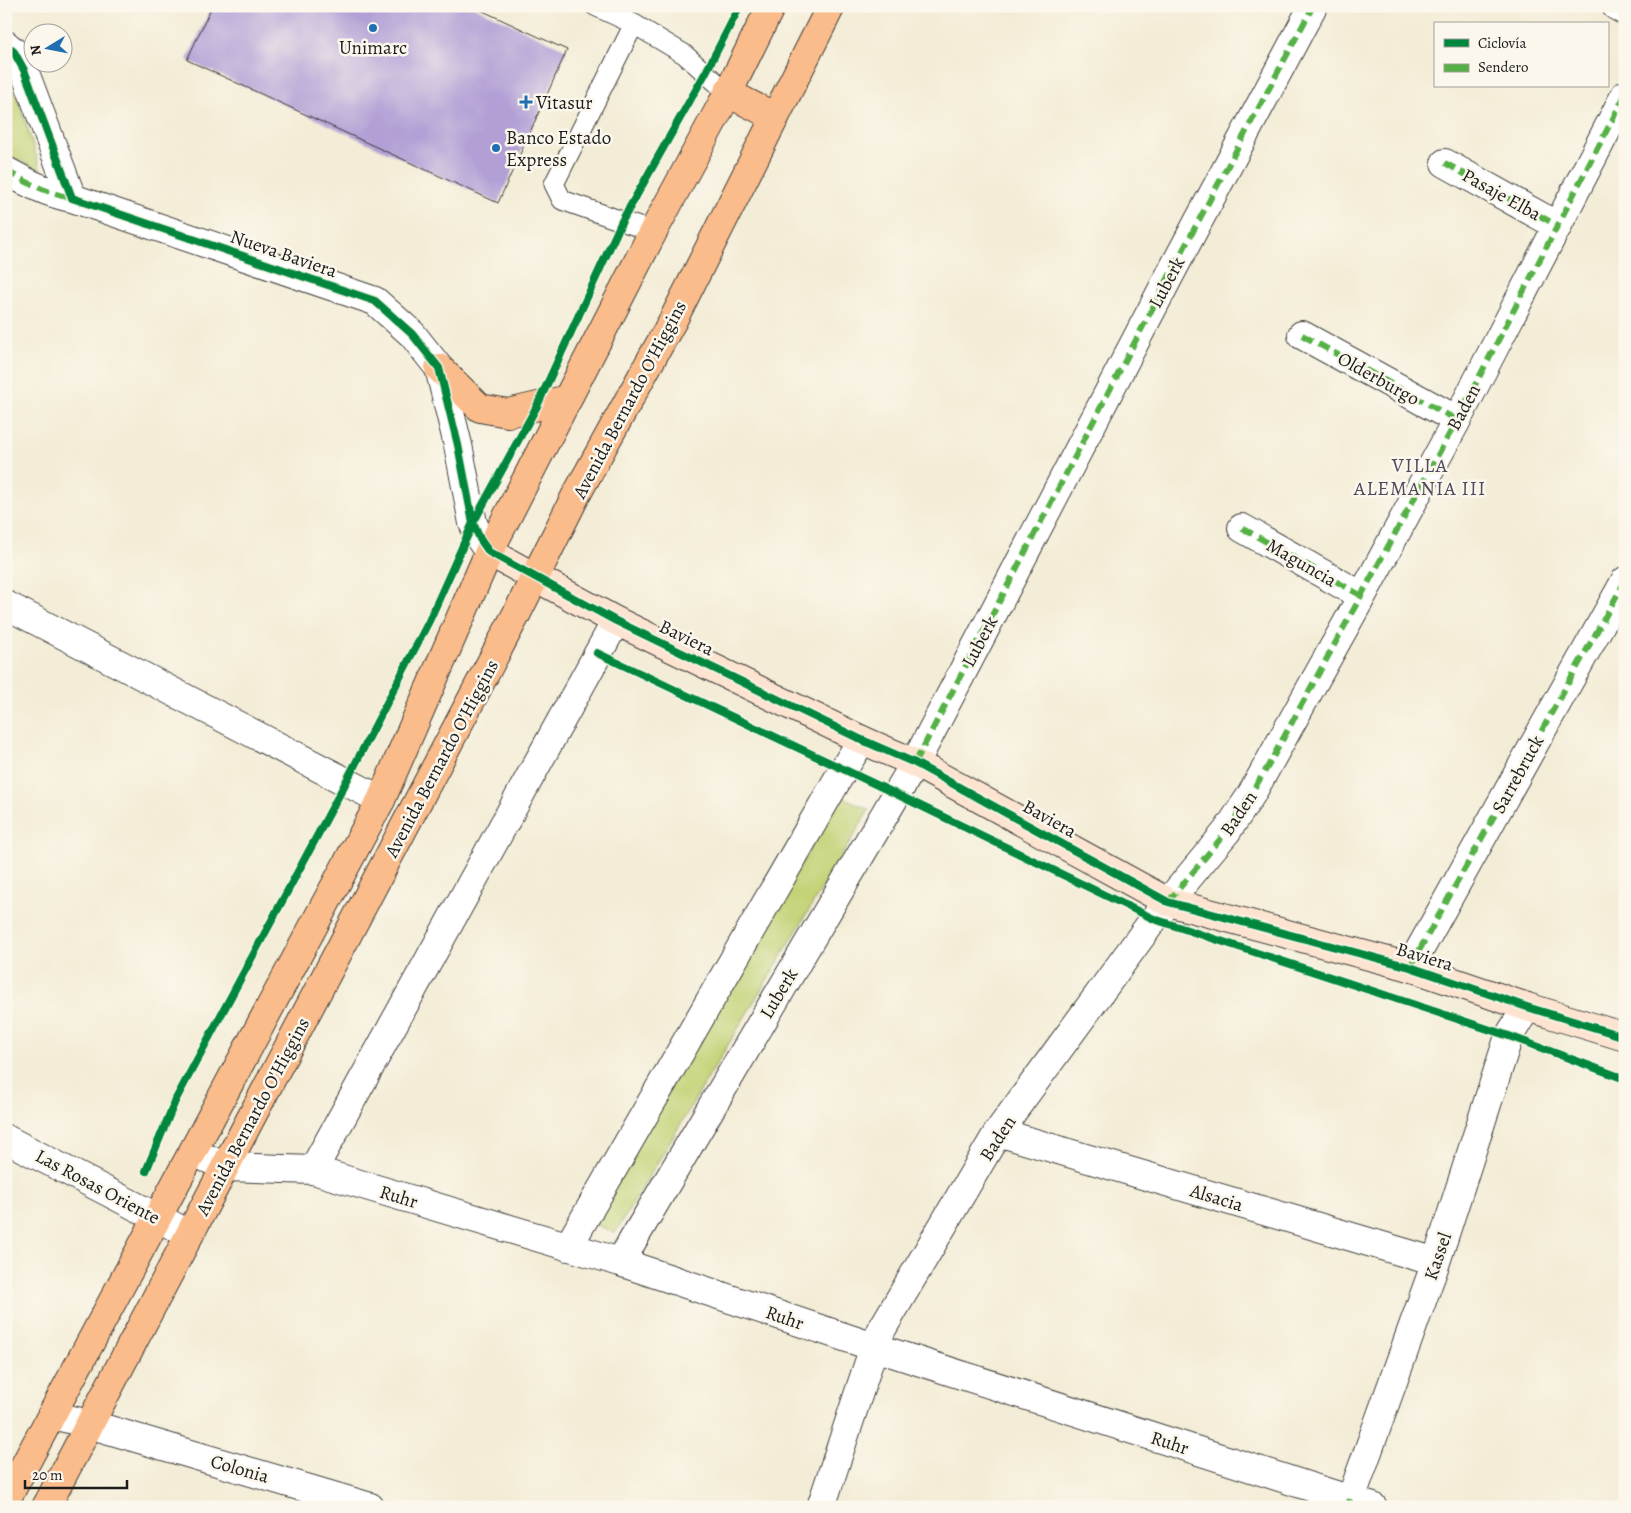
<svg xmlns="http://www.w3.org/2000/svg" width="1631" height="1513" viewBox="0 0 1631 1513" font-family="Alegreya,serif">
	<rect width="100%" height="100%" fill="#fbf7ec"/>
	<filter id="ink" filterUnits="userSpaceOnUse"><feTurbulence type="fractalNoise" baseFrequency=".02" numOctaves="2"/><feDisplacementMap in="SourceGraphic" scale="10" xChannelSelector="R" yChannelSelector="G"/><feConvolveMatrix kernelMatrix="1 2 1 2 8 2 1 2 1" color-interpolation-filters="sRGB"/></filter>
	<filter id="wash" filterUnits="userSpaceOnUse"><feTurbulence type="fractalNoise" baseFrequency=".0096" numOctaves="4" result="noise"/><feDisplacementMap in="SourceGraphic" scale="20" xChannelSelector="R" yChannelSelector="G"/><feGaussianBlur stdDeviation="1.12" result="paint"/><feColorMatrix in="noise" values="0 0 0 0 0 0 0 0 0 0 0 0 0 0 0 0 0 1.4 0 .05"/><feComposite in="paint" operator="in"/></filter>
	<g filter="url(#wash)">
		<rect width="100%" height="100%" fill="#f3ecd6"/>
		<!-- green -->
		<path fill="#c2d275" stroke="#6f7748" d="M 6,71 L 10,74 L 41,171 L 6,154 Z
			M 841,796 L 869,810 L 615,1233 L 591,1222 Z"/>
		<g id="blocks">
			<!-- building -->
			<path fill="#b19fd5" d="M 212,6 L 472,6 L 567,50 L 498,203 L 187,60 Z"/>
		</g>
	</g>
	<g filter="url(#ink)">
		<use href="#blocks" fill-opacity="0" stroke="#3c3b38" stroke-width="1"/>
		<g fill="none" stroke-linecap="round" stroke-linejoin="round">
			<defs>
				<path id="lane" d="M 595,6 L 634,24 L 684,54 L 728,93
					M 634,24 L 554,184 L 562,200 L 653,232"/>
				<path id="street" d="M 1616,6 L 1625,11
					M 6,45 L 14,52 L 24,70 L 72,198 L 375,301 L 412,334 L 439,368 L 458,445 L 473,523 L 480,539 L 489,552
					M 1445,163 L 1558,226
					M 6,171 C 28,183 47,193 72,198
					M 1302,335 L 1457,420
					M 1242,528 L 1362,596
					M 6,605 L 381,800
					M 1410,967 L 1625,581
					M 998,1132 L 1436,1262
					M 6,1139 L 189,1234
					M 193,1152 L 226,1167 L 313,1170 L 620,1262 L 874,1347 L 1373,1507
					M 313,1170 L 616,621
					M 568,1247 L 843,770 L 862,740
					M 620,1262 L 915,763 L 1174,267 L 1313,6
					M 52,1415 L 89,1424 L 370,1507
					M 821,1507 L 874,1347 L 882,1329 L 998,1132 L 1154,919 L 1227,831 L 1251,795 L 1362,596 L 1457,420 L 1625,95
					M 1348,1507 L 1436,1262 L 1509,1036 L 1527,1007"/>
				<path id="secondary" d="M 489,552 L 616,621 L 862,740 L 915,763 L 1168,902 L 1410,967 L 1527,1007 L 1625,1037"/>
				<path id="primary" d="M 728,93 L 775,117
					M 439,368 L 480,408 L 508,413 L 568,399
					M 6,1500 L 381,800 L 489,552 L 653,232 L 728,93 L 771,6
					M 46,1507 L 517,613 L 575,497 L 673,320 L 831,6"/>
			</defs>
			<!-- lane casing -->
			<use href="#lane" stroke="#3c3b38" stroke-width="21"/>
			<!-- street casing -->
			<use href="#street" stroke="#3c3b38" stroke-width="30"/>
			<!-- secondary casing -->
			<use href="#secondary" stroke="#3c3b38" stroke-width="30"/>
			<!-- primary casing -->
			<use href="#primary" stroke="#3c3b38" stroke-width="30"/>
			<!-- lane -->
			<use href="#lane" stroke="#fff" stroke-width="19"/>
			<!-- street -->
			<use href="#street" stroke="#fff" stroke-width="28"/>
			<!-- secondary -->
			<use href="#secondary" stroke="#fde4d1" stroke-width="28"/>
			<!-- primary -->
			<use href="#primary" stroke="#fabc8b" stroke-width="28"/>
			<!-- quiet -->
			<path stroke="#55b145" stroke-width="6" stroke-dasharray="12 6" stroke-linecap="butt" d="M 1445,163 L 1558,226
				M 6,171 C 28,183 47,193 72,198
				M 1302,335 L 1457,420
				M 1242,528 L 1362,596
				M 915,763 L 1174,267 L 1313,6
				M 1168,902 L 1227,831 L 1267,768 L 1457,420 L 1625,95
				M 1410,967 L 1625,581
				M 1348,1507 L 1350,1499"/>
			<defs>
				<path id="cycleway" d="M 6,45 L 14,52 L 24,70 L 72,198 L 375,301 L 412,334 L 439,368 L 458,445 L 473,523 L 480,539 L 489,552 L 616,621 L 862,740 L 915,763 L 1168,902 L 1410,967 L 1527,1007 L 1625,1037
					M 597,653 L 896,794 L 1154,919 L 1509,1036 L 1625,1079
					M 146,1171 L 176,1099 L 346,782 L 429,621 L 473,523 L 537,406 L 622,221 L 706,72 L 740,6"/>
			</defs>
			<!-- cycleway casing -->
			<use href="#cycleway" stroke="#fbf7ec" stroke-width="11"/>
			<!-- cycleway -->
			<use href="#cycleway" stroke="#00873e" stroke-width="8"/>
		</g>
	</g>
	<!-- markers -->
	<g fill="#1f6fb2" stroke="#fbf7ec" stroke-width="2">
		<circle cx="373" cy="28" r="5"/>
		<path d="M523.5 94.5h5v5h5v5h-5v5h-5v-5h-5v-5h5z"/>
		<circle cx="496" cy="148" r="5"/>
	</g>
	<g text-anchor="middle" stroke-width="5" stroke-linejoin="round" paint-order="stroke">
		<!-- poi labels -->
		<g font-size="19" fill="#1c1c1c" stroke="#fbf7ec" text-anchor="start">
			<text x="373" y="54" text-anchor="middle">Unimarc</text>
			<text x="536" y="109">Vitasur</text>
			<text x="506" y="144">Banco Estado<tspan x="506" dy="22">Express</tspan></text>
		</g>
		<!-- street labels -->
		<g font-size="19" fill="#1c1c1c" stroke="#fbf7ec">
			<text transform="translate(1502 194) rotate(29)" y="7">Pasaje Elba</text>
			<text transform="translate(284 253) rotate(19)" y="7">Nueva Baviera</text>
			<text transform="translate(1166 282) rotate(-62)" y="7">Luberk</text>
			<text transform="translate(1379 378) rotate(29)" y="7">Olderburgo</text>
			<text transform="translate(629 399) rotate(-62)" y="7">Avenida Bernardo O'Higgins</text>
			<text transform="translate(1463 407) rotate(-62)" y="7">Baden</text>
			<text transform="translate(1302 562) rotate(30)" y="7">Maguncia</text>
			<text transform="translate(687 637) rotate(26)" y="7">Baviera</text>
			<text transform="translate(979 641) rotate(-62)" y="7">Luberk</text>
			<text transform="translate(441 758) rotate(-62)" y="7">Avenida Bernardo O'Higgins</text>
			<text transform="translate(1517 774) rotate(-61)" y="7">Sarrebruck</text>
			<text transform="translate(1238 813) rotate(-56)" y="7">Baden</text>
			<text transform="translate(1050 818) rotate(29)" y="7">Baviera</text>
			<text transform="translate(1425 956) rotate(17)" y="7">Baviera</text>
			<text transform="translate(778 993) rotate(-59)" y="7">Luberk</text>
			<text transform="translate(252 1116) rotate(-62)" y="7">Avenida Bernardo O'Higgins</text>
			<text transform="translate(997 1138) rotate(-57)" y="7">Baden</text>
			<text transform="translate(98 1186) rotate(28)" y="7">Las Rosas Oriente</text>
			<text transform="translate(399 1196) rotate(17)" y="7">Ruhr</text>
			<text transform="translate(1217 1197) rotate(17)" y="7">Alsacia</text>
			<text transform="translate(1437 1256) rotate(-71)" y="7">Kassel</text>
			<text transform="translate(785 1317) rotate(19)" y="7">Ruhr</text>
			<text transform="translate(1170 1442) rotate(18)" y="7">Ruhr</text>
			<text transform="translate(240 1468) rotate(16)" y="7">Colonia</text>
		</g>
		<!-- neighbourhood labels -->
		<g font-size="20" letter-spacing="1" fill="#504a5d" stroke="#fbf7ec">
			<text x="1420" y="472">VILLA<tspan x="1420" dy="23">ALEMANIA III</tspan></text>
		</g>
	</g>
	<!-- margin -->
	<rect width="1631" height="1513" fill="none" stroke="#fbf7ec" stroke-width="25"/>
	<!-- legend -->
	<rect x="1434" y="22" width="175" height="65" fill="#fbf7ec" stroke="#a29f99"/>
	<rect x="1444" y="39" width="25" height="8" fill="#00873e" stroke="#a29f99"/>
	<text x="1478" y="48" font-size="15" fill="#1c1c1c">Ciclovía</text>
	<rect x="1444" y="64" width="25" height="8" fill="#55b145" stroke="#a29f99"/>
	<text x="1478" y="72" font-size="15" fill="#1c1c1c">Sendero</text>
	<!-- north arrow -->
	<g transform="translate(48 48) rotate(260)"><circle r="24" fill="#fbf7ec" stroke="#a29f99"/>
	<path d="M0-4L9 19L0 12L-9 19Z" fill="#1f6fb2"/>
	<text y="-8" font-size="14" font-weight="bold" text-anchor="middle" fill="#1c1c1c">N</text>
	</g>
	<!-- scale -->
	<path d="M25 1480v8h102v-8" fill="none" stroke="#1c1c1c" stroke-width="2.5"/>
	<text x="32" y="1480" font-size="15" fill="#1c1c1c" stroke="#fbf7ec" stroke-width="4" paint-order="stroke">20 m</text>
</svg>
